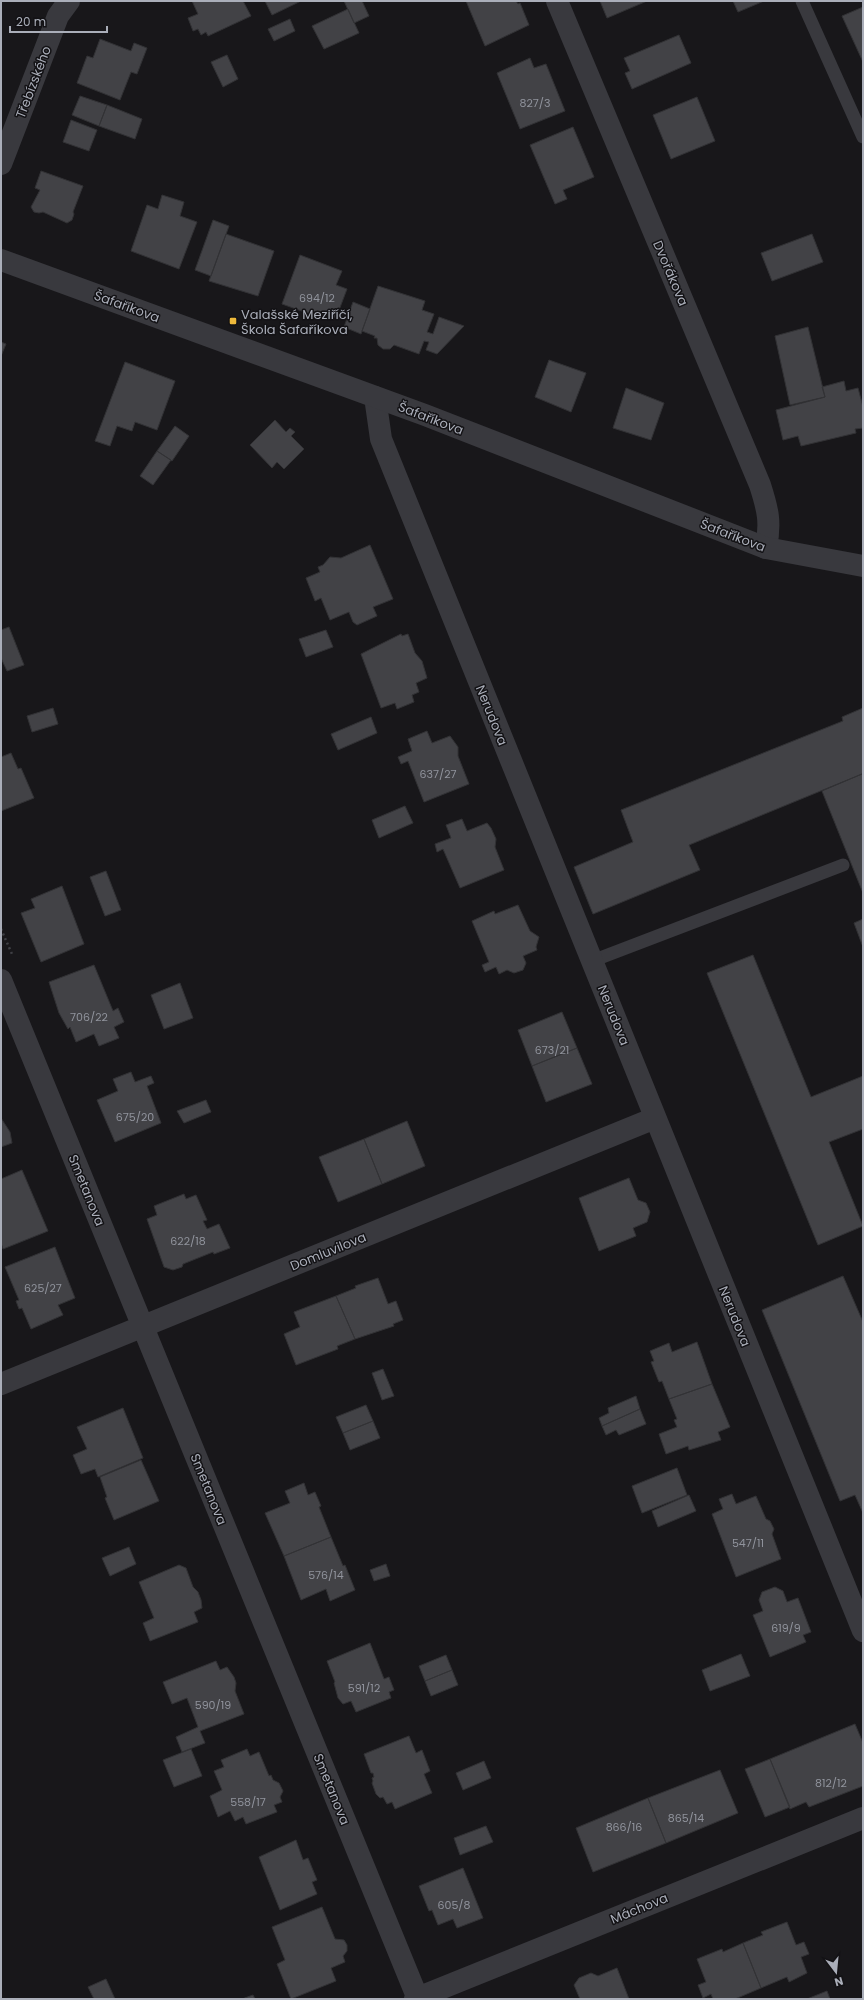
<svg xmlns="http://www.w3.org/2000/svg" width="864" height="2000" viewBox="0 0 864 2000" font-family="Poppins,sans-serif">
	<rect width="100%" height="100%" fill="#18171a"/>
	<!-- building -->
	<path fill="#424246" stroke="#323235" d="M 192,1 L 243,1 L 251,16 L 208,36 L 206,32 L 201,35 L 198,29 L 193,31 L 188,18 L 198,14 Z
		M 265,1 L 301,1 L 272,15 Z
		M 344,1 L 362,1 L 369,16 L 354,23 Z
		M 466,1 L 516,1 L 518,4 L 520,3 L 529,25 L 485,46 Z
		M 600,1 L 647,1 L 607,18 Z
		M 733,1 L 764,1 L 738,12 Z
		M 863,7 L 863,62 L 842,16 Z
		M 348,9 L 359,33 L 324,49 L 312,26 Z
		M 290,19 L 295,31 L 274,41 L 268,29 Z
		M 679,35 L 691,63 L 632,89 L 625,73 L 630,71 L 624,58 Z
		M 100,39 L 131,51 L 134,43 L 147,48 L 137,74 L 131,72 L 120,100 L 77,83 L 87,56 L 93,58 Z
		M 227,55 L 238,79 L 223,87 L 211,62 Z
		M 530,58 L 534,68 L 546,64 L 565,111 L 520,129 L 497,73 Z
		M 80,96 L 107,105 L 99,126 L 72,115 Z
		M 697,97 L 715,141 L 671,159 L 653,115 Z
		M 107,105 L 142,119 L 135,139 L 99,126 Z
		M 71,120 L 97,130 L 89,151 L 63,142 Z
		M 573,127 L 594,177 L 563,190 L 567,199 L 555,204 L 530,145 Z
		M 41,171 L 83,186 L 73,212 L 74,214 L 72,220 L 67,223 L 43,212 L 39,213 L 34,212 L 31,207 L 40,190 L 35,188 Z
		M 162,195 L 184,202 L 180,216 L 197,222 L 179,269 L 131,251 L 147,205 L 158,209 Z
		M 213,220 L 229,226 L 211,276 L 195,270 Z
		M 226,234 L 274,251 L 258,296 L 209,281 Z
		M 812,234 L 823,262 L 772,281 L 761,253 Z
		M 300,255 L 342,271 L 336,285 L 347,289 L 336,318 L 326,315 L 324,319 L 282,304 Z
		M 378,286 L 425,301 L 422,310 L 434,314 L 427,332 L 433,334 L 439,317 L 464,326 L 437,354 L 426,350 L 429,342 L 424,341 L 419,354 L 394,345 L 390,349 L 383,349 L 378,345 L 377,338 L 374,338 L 375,336 L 362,331 Z
		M 353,302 L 370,309 L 361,334 L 344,327 Z
		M 808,327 L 825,397 L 790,405 L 775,336 Z
		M 1,342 L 6,344 L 1,356 Z
		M 549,360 L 586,373 L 571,412 L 535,397 Z
		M 125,362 L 175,381 L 157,430 L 135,422 L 132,431 L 117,426 L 110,446 L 95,441 Z
		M 844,381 L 846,391 L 858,388 L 863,407 L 863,428 L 855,429 L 856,433 L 801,446 L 798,436 L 783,440 L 776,410 L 825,397 L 822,387 Z
		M 626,388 L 664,403 L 651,440 L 613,428 Z
		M 275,420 L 286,432 L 290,428 L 295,432 L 291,436 L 304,449 L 284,469 L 277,462 L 272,468 L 250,445 Z
		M 175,426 L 189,436 L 172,461 L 157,451 Z
		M 157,451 L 171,460 L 153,485 L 140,476 Z
		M 370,545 L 393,599 L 373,607 L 377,616 L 357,625 L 353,622 L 349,612 L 330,620 L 321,598 L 315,601 L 306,578 L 320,572 L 318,567 L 323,565 L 330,557 L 341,558 Z
		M 9,627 L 24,665 L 7,671 L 1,658 L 1,630 Z
		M 326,630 L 333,647 L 306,657 L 299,639 Z
		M 401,634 L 402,636 L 408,634 L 415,653 L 422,661 L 427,678 L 416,683 L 419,692 L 412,695 L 414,702 L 397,709 L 395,703 L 381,708 L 361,654 Z
		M 53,708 L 58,724 L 32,732 L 27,716 Z
		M 863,708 L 863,776 L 862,774 L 689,845 L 700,870 L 593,914 L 574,867 L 633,842 L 621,810 L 843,721 L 842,717 Z
		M 371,717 L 377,733 L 338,750 L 331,734 Z
		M 427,731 L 432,743 L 450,736 L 458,747 L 458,756 L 469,784 L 424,802 L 408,761 L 401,764 L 398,757 L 412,751 L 408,739 Z
		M 11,753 L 18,769 L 21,768 L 34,798 L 1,811 L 1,757 Z
		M 862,774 L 863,776 L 863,893 L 822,791 Z
		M 405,806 L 413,823 L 379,838 L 372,820 Z
		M 462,819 L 467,831 L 487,823 L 491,828 L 496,839 L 495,847 L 504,870 L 460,888 L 443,849 L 437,852 L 435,844 L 451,838 L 446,825 Z
		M 106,871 L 121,910 L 105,916 L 90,877 Z
		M 62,886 L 84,944 L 41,962 L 21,913 L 35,908 L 31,899 Z
		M 518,905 L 530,931 L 539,937 L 536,947 L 537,950 L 523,956 L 526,963 L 523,970 L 514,973 L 507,970 L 499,974 L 496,967 L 485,972 L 482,965 L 489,962 L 472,921 L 494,911 L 495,914 Z
		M 863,919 L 863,947 L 854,923 Z
		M 753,955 L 811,1097 L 863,1076 L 863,1129 L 829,1142 L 863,1226 L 818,1245 L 707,973 Z
		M 94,965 L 113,1011 L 118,1008 L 124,1022 L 114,1027 L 119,1038 L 99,1046 L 94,1034 L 76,1042 L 70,1027 L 68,1029 L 59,1013 L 49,982 Z
		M 180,983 L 193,1018 L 164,1029 L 151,995 Z
		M 562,1012 L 577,1048 L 532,1066 L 518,1030 Z
		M 577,1048 L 592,1084 L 546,1102 L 532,1066 Z
		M 131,1072 L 135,1082 L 151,1076 L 154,1083 L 147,1086 L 161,1123 L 115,1142 L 97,1100 L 118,1091 L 113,1079 Z
		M 206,1100 L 211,1112 L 184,1123 L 177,1111 Z
		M 1,1118 L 10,1132 L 12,1143 L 1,1147 Z
		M 407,1121 L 425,1166 L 382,1184 L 364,1139 Z
		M 364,1139 L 382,1184 L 338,1202 L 319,1157 Z
		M 22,1170 L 48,1231 L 3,1249 L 1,1243 L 1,1179 Z
		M 629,1178 L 638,1200 L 646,1203 L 650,1212 L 647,1222 L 633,1228 L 636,1236 L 599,1251 L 579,1198 Z
		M 184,1194 L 186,1199 L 196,1195 L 207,1220 L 203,1221 L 207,1229 L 219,1224 L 230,1248 L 214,1254 L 213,1252 L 183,1264 L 182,1267 L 173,1270 L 164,1267 L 147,1219 L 157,1215 L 154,1206 Z
		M 55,1247 L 75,1298 L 58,1305 L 63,1315 L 31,1329 L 22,1308 L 19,1309 L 16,1301 L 19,1300 L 5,1267 Z
		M 843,1276 L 863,1322 L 863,1513 L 855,1495 L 840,1501 L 762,1310 Z
		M 378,1278 L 388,1304 L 396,1301 L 403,1320 L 393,1324 L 394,1326 L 355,1339 L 336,1296 L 356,1288 L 355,1286 Z
		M 336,1296 L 355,1339 L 337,1346 L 338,1349 L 296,1365 L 284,1334 L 300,1327 L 294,1312 Z
		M 697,1342 L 712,1384 L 669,1399 L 662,1381 L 659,1382 L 651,1362 L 654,1361 L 650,1351 L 669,1343 L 672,1352 Z
		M 383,1369 L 394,1396 L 382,1400 L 372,1373 Z
		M 712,1384 L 730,1427 L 718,1432 L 721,1440 L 689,1450 L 688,1446 L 666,1454 L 659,1434 L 677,1427 L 674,1420 L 677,1419 L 669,1399 Z
		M 636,1396 L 640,1409 L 602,1426 L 599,1418 L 609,1413 L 608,1408 Z
		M 366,1405 L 373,1421 L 343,1433 L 336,1417 Z
		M 123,1408 L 143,1458 L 98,1477 L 95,1469 L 81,1474 L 73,1455 L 87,1449 L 77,1427 Z
		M 640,1409 L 646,1424 L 619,1435 L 616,1430 L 606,1435 L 602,1426 Z
		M 373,1421 L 380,1438 L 350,1450 L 343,1433 Z
		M 141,1460 L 159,1501 L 114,1520 L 105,1498 L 107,1497 L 100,1477 Z
		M 677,1468 L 687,1495 L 642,1513 L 632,1486 Z
		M 304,1483 L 308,1495 L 315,1492 L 321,1506 L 319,1507 L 331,1537 L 284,1556 L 265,1513 L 290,1503 L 285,1491 Z
		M 732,1494 L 736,1504 L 756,1496 L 766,1519 L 770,1521 L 774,1529 L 772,1534 L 781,1559 L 736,1577 L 712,1514 L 723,1509 L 719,1499 Z
		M 689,1495 L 696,1511 L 658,1527 L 652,1511 Z
		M 331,1537 L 343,1566 L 345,1565 L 355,1590 L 330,1601 L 326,1589 L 301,1600 L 284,1556 Z
		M 129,1547 L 136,1564 L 110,1576 L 102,1558 Z
		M 386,1564 L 390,1576 L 374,1581 L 370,1570 Z
		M 179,1565 L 186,1568 L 193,1587 L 198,1592 L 201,1600 L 202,1608 L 194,1612 L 198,1622 L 150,1641 L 143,1623 L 154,1618 L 139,1582 Z
		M 775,1587 L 783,1591 L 787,1602 L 798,1598 L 811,1632 L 803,1635 L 806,1642 L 770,1657 L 753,1615 L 763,1611 L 759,1600 L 762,1592 Z
		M 370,1643 L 384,1679 L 389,1677 L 394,1690 L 389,1692 L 391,1698 L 356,1712 L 351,1701 L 343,1704 L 338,1698 L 334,1683 L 335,1682 L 327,1661 Z
		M 741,1654 L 750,1676 L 710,1691 L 702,1670 Z
		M 446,1655 L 452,1670 L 425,1681 L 419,1666 Z
		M 216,1661 L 220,1670 L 227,1667 L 234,1677 L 236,1683 L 235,1691 L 244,1714 L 200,1731 L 205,1743 L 182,1752 L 176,1737 L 198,1727 L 187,1698 L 172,1704 L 163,1682 Z
		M 452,1670 L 458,1685 L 431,1696 L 425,1681 Z
		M 855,1724 L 863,1743 L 863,1786 L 809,1807 L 806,1802 L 790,1809 L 770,1759 Z
		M 409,1736 L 416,1753 L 422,1750 L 430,1771 L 424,1774 L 432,1793 L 395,1809 L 392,1802 L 387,1804 L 383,1797 L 380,1798 L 376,1794 L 372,1783 L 373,1781 L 372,1778 L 374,1777 L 373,1773 L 371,1773 L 364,1754 Z
		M 191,1749 L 202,1776 L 174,1787 L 163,1760 Z
		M 247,1749 L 250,1756 L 259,1752 L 269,1776 L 271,1775 L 273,1780 L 279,1783 L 283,1791 L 280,1797 L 282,1802 L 274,1805 L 277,1812 L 246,1824 L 243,1817 L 235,1821 L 230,1811 L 218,1817 L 210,1796 L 222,1790 L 214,1771 L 224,1767 L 221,1760 Z
		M 770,1759 L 790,1807 L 765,1817 L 745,1769 Z
		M 484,1761 L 491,1778 L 463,1790 L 456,1773 Z
		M 720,1770 L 738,1813 L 666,1843 L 648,1798 Z
		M 648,1798 L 666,1843 L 593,1872 L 576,1828 Z
		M 486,1826 L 493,1842 L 460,1855 L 454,1838 Z
		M 296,1840 L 303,1860 L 308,1858 L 317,1880 L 312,1882 L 317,1894 L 280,1910 L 259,1857 Z
		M 463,1868 L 483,1918 L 457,1928 L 453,1919 L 438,1925 L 432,1910 L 429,1911 L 419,1886 Z
		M 322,1907 L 335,1939 L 344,1940 L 347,1945 L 347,1951 L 343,1956 L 345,1962 L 331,1968 L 336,1981 L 291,1999 L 277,1964 L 285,1960 L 272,1927 Z
		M 787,1922 L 796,1945 L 804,1942 L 809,1954 L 801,1957 L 807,1973 L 789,1982 L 787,1977 L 761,1988 L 743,1943 L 763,1935 L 761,1932 Z
		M 743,1943 L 761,1988 L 735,1999 L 713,1999 L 711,1994 L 703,1998 L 698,1985 L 706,1982 L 697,1959 L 722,1949 L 723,1952 Z
		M 617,1968 L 629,1999 L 580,1999 L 574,1985 L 579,1978 L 591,1973 L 598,1976 Z
		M 106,1979 L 115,1999 L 94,1999 L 88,1987 Z
		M 827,1991 L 830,1999 L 807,1999 Z
		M 253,1995 L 255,1999 L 242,1999 Z"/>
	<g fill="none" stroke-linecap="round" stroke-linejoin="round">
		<!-- path -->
		<path stroke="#3f4045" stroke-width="2.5" stroke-dasharray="2 3" stroke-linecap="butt" d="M 1,929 L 12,954"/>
		<!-- service -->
		<path stroke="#39393e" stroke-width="13" d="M 802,1 L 863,137
			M 592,961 L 843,865"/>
		<!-- minor -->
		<path stroke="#39393e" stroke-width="22" d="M 557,1 L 760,485 C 768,510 771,522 766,548
			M 1,164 L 58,16 L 69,1
			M 375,397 L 381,439 L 863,1631
			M 1,980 L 418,1999
			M 1,1384 L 655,1118
			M 415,1999 L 863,1818"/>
		<!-- tertiary -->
		<path stroke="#39393e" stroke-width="22" d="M 1,260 L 425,415 L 766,548 L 863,566"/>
	</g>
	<!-- markers -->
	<rect fill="#eeb93b" stroke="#131215" stroke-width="1.5" x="229" y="317" width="8" height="8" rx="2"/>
	<g text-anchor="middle" stroke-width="3" stroke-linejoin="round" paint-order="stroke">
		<!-- number labels -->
		<g font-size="11" fill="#90939c">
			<text x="535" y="107">827/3</text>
			<text x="317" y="302">694/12</text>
			<text x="438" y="778">637/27</text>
			<text x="89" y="1021">706/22</text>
			<text x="552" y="1054">673/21</text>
			<text x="135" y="1121">675/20</text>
			<text x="188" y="1245">622/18</text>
			<text x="43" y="1292">625/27</text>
			<text x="748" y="1547">547/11</text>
			<text x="326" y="1579">576/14</text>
			<text x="786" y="1632">619/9</text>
			<text x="364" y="1692">591/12</text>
			<text x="213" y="1709">590/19</text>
			<text x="831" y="1787">812/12</text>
			<text x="248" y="1806">558/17</text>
			<text x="686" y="1822">865/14</text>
			<text x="624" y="1831">866/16</text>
			<text x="454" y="1909">605/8</text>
		</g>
		<!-- street labels -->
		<g font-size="13" fill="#aaaeb9" stroke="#131215">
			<text transform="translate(33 82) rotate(-69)" y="5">Třebízského</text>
			<text transform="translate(671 273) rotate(67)" y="5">Dvořákova</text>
			<text transform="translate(127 306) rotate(20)" y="5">Šafaříkova</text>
			<text transform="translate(431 418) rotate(21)" y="5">Šafaříkova</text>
			<text transform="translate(733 535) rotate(21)" y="5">Šafaříkova</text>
			<text transform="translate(492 715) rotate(68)" y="5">Nerudova</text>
			<text transform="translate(614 1015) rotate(68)" y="5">Nerudova</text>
			<text transform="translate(87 1190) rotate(68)" y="5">Smetanova</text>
			<text transform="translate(328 1251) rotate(-22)" y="5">Domluvilova</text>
			<text transform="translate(735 1316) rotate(68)" y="5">Nerudova</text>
			<text transform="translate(209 1489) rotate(68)" y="5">Smetanova</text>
			<text transform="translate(332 1789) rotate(68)" y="5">Smetanova</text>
			<text transform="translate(639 1908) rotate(-22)" y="5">Máchova</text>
		</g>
		<!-- poi labels -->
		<g font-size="13" fill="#aaaeb9" stroke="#131215" text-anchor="start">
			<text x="241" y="319">Valašské Meziříčí,<tspan x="241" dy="15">Škola Šafaříkova</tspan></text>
		</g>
	</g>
	<!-- border -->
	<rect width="864" height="2000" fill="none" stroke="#aaaeb9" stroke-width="4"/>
	<!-- north arrow -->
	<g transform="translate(836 1972) rotate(164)" stroke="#131215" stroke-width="3" paint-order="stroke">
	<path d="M0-3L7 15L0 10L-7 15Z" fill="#aaaeb9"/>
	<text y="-6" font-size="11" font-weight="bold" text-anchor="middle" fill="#aaaeb9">N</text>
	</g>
	<!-- scale -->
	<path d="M10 26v6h97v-6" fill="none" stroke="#aaaeb9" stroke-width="2"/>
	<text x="16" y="26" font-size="12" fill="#aaaeb9" stroke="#131215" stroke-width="3" paint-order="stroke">20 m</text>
</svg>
